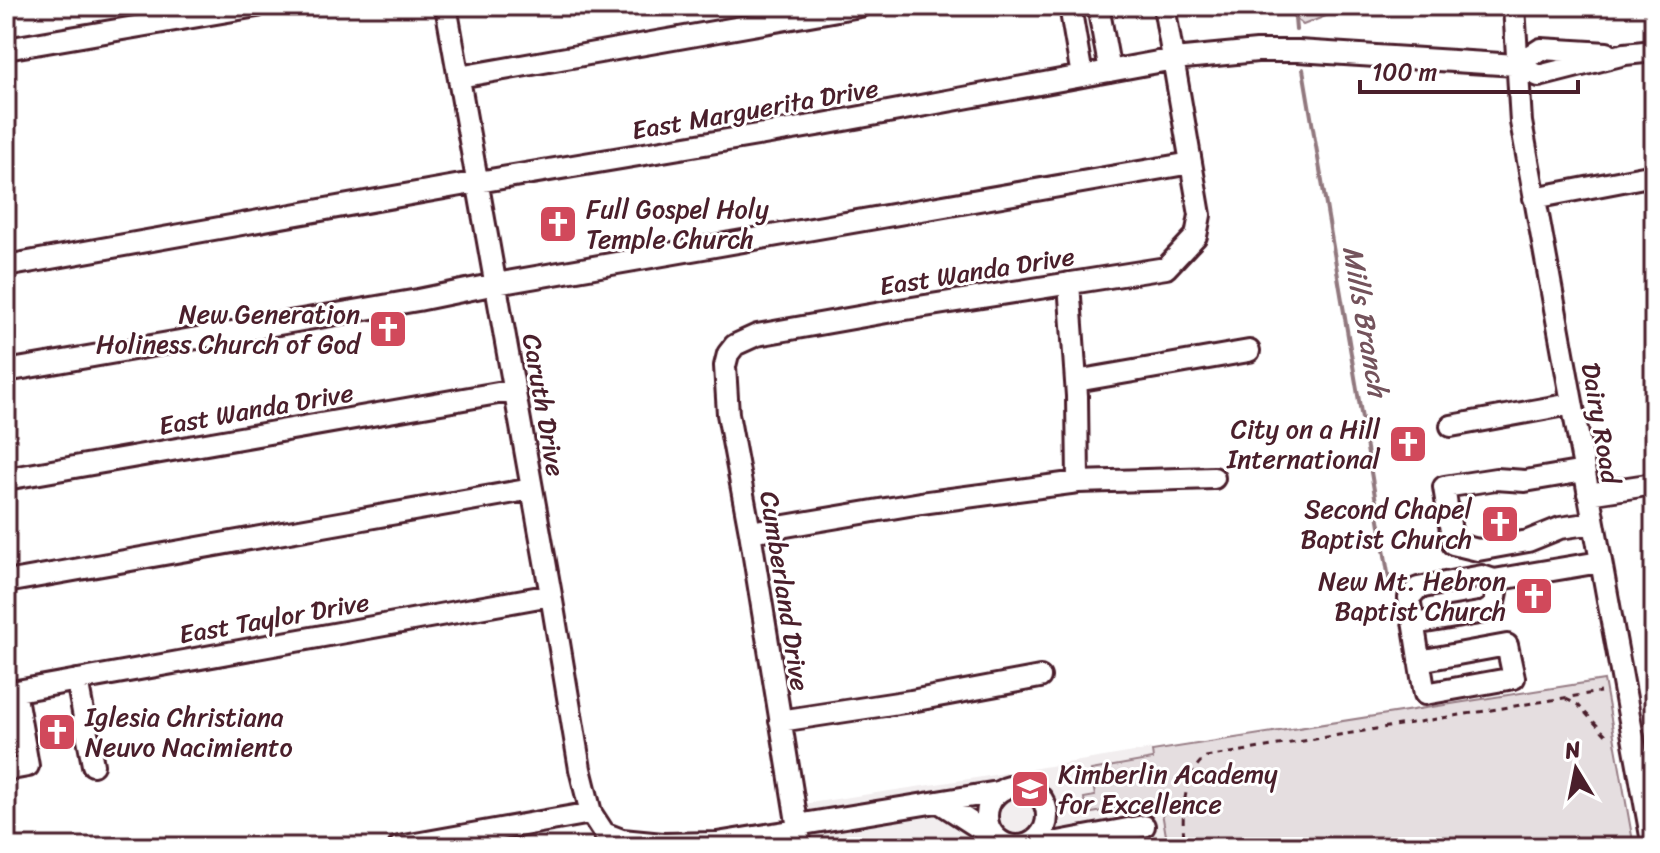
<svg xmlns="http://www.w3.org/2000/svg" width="1660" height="853" viewBox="0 0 1660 853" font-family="Sriracha,sans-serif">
	<rect width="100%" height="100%" fill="#fff"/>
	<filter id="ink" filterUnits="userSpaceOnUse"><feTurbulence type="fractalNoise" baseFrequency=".0125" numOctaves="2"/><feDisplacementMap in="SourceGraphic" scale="16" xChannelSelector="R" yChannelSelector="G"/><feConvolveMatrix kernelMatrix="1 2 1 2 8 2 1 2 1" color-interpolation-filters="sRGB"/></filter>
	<g filter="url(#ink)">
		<!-- built -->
		<path fill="#f2eeef" d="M 1152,749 L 1168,847 L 811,847 L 803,804 L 976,778 Z"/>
		<!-- green -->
		<path fill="#e5dee0" stroke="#987e86" stroke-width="2" d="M 1281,6 L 1351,6 L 1303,25 Z
			M 1604,680 L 1634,847 L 1168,847 L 1160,801 L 1086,814 L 1084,798 L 1095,796 L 1091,770 L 1153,759 L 1152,751 Z"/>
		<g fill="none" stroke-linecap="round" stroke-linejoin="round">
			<!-- stream -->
			<path stroke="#91787e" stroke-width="4" d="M 1294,6 L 1296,30
				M 1303,69 L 1389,579"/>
			<defs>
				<path id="minor" d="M 446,6 L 551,595 L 580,769 L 591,813 L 604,833 L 622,840 L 663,844 L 717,843 L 798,830
					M 1070,6 L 1082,76
					M 1098,6 L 1110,71
					M 1514,6 L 1521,122 L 1653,847
					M 6,49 L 257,6
					M 1516,65 L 1541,49 L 1607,53
					M 459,77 L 860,6
					M 1534,198 L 1654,175
					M 6,266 L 478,182 L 823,124 L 1174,59 L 1257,51 L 1298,51 L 1516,65 L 1539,76 L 1625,54 L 1654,51
					M 1069,283 L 1077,396 L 1078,482
					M 6,371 L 418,300 L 496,284 L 1191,163
					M 1076,381 L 1249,351
					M 1451,426 L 1571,404
					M 1584,471 L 1525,481 L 1496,479 L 1444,487 L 1453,544 L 1478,550 L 1528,541 L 1560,528 L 1593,523
					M 6,479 L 515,390
					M 1588,494 L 1654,484
					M 750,532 L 921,503 L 1078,482 L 1214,478
					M 6,582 L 532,489
					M 1414,624 L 1485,612 L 1494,606 L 1497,592 L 1494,580
					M 1419,661 L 1507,645 L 1514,678 L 1425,694 C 1419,662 1415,630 1409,598 L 1418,588 L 1482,576 L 1494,580 L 1600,562
					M 77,680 L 93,765
					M 6,693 L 551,595
					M 780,721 L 911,701 L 1040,677
					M 6,770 L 28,766 L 15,691
					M987 816a30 30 0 1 1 60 0a30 30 0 1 1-60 0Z
					M 939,802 L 995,838
					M 797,825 L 998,792
					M 1033,842 L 1058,842 L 1144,826
					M 399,847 L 591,813
					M 801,847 L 750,532 L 728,414 L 725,366 L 728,354 L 735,345 L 757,335 L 887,312 L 1166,268 L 1196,236 L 1200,215 L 1164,6"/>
			</defs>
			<!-- minor casing -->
			<use href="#minor" stroke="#4a1f2b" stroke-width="26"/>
			<!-- path -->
			<path stroke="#4a1f2b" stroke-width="3" stroke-dasharray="6 6" stroke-linecap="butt" d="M 1566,699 L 1578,705 L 1607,736
				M 1185,847 C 1181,821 1182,773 1206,757 L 1600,692"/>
			<!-- minor -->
			<use href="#minor" stroke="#fff" stroke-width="20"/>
		</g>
	</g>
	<!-- icons -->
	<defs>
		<symbol id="church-square" viewBox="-11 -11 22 22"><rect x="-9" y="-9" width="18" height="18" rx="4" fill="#d1495b" stroke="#fff"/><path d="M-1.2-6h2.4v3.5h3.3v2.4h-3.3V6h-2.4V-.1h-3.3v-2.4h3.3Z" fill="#fff"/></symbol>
		<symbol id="school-square" viewBox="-11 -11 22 22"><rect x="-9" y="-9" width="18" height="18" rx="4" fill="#d1495b" stroke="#fff"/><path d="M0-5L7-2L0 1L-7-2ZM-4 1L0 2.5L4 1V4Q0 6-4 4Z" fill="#fff"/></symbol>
	</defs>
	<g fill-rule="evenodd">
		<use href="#church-square" x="536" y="202" width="44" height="44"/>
		<use href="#church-square" x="366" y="307" width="44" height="44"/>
		<use href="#church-square" x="1386" y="422" width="44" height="44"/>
		<use href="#church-square" x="1478" y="502" width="44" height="44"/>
		<use href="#church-square" x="1512" y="574" width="44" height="44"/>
		<use href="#church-square" x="35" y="710" width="44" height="44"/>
		<use href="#school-square" x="1008" y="767" width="44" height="44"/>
	</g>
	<g text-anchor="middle" stroke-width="6" stroke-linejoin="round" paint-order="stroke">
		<!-- street labels -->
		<g font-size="26" fill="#4a1f2b" stroke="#fff">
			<text transform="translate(755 109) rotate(-10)" y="9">East Marguerita Drive</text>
			<text transform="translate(977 271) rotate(-9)" y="9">East Wanda Drive</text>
			<text transform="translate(544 405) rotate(80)" y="9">Caruth Drive</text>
			<text transform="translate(256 409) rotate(-10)" y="9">East Wanda Drive</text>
			<text transform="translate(1601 423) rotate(80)" y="9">Dairy Road</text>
			<text transform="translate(785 591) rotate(81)" y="9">Cumberland Drive</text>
			<text transform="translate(274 618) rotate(-10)" y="9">East Taylor Drive</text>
		</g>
		<!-- poi labels -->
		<g font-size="26" fill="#4a1f2b" stroke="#fff" text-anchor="end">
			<text x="586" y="218" text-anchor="start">Full Gospel Holy<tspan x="586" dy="30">Temple Church</tspan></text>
			<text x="360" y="323">New Generation<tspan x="360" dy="30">Holiness Church of God</tspan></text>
			<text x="1380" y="438">City on a Hill<tspan x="1380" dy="30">International</tspan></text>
			<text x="1472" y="518">Second Chapel<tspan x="1472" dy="30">Baptist Church</tspan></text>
			<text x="1506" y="590">New Mt. Hebron<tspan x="1506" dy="30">Baptist Church</tspan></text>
			<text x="85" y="726" text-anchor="start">Iglesia Christiana<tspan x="85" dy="30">Neuvo Nacimiento</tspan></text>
			<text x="1058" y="783" text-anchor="start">Kimberlin Academy<tspan x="1058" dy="30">for Excellence</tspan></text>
		</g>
		<!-- water labels -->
		<g font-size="28" font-style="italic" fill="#74535c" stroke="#fff">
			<text transform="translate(1366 321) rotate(80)" y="10">Mills Branch</text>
		</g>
	</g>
	<!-- margin -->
	<rect width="1660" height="853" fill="none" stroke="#fff" stroke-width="32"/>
	<rect x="16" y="16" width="1628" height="821" fill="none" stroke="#4a1f2b" stroke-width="3" filter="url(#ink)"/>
	<!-- north arrow -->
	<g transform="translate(1576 769) rotate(350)" stroke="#ffffff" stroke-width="6" paint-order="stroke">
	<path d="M0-6L14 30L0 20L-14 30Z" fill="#4a1f2b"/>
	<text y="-12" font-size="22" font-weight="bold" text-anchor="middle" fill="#4a1f2b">N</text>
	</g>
	<!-- scale -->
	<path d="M1360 80v12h218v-12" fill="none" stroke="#4a1f2b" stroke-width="4"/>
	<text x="1372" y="80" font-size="24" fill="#4a1f2b" stroke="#ffffff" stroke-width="6" paint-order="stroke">100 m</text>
</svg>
